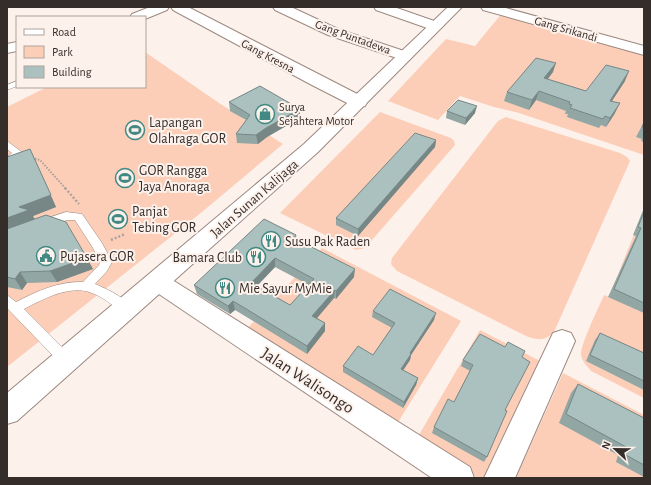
<svg xmlns="http://www.w3.org/2000/svg" width="651" height="485" font-family="'Alegreya Sans',sans-serif">
	<style>
		.green { fill: #fcceb8 }
		.lines { fill: none; stroke-linecap: round; stroke-linejoin: round }
		.lane-casing { stroke: #9c8980; stroke-width: 1 }
		.street-casing { stroke: #9c8980; stroke-width: 2 }
		.secondary-casing { stroke: #9c8980; stroke-width: 2 }
		.path-far1 { stroke: #aaa09b; stroke-width: 2; stroke-dasharray: 1.5 1.5; stroke-linecap: butt }
		.path { stroke: #aaa09b; stroke-width: 2.5; stroke-dasharray: 2 2; stroke-linecap: butt }
		.lane { fill: #fff; fill-rule: evenodd }
		.street { fill: #fff; fill-rule: evenodd }
		.secondary { fill: #fff; fill-rule: evenodd }
		.wall { fill: #92a6a4; fill-rule: evenodd }
		.shaded-wall { fill: #778786 }
		.building { fill: #aac1bf; stroke: #778786; fill-rule: evenodd }
		.labels { text-anchor: middle; stroke-width: 4; stroke-linejoin: round; paint-order: stroke }
		.far-street-label { font-size: 12px; fill: #352d2a; stroke: #fdf1eb }
		.far-poi-label { font-size: 12px; fill: #352d2a; stroke: #fdf1eb; text-anchor: start }
		.poi-label { font-size: 14px; fill: #352d2a; stroke: #fdf1eb; text-anchor: start }
		.street-label { font-size: 14px; fill: #352d2a; stroke: #fdf1eb }
		.near-street-label { font-size: 17px; fill: #352d2a; stroke: #fdf1eb }
	</style>
	<rect width="100%" height="100%" fill="#fdf1eb"/>
	<g class="green">
		<polygon points="503,12 553,30 644,55 644,155 519,113 494,107 460,96 438,120 388,101 446,39 475,46"/>
		<polygon points="145,52 219,103 283,144 202,212 7,367 7,107 47,87 145,87"/>
		<polygon points="380,112 451,138 454,141 455,145 365,248 356,250 280,213"/>
		<path d="M506,117L620,153L627,157L630,161L554,332C545,342 535,340 524,335L397,271L391,264L392,258L498,121Z"/>
		<path d="M644,209V398L591,371C587,366 582,361 581,355C580,345 599,307 604,295L609,297Z"/>
		<polygon points="322,248 461,321 395,427 244,332"/>
		<polygon points="480,330 544,363 491,478 477,478 416,440"/>
		<polygon points="563,373 644,415 644,478 516,478"/>
	</g>
	<g class="lines">
		<defs>
			<g id="lane">
				<polygon points="17,81 17,86 7,90 7,85"/>
				<polygon points="7,141 23,153 7,165 7,157 12,153 7,149"/>
				<path d="M66,212L82,214L102,243L112,262L107,271L95,284C105,288 128,299 132,308L130,312L126,313L122,312C112,305 103,297 92,293C71,284 43,299 24,309L71,356L73,360L71,364L66,366L61,364L7,308V295L16,302C37,291 60,281 83,282L99,265L100,262L93,248L75,220H67L43,228L38,224L39,221Z"/>
			</g>
			<g id="street">
				<polygon points="150,7 169,7 167,10 145,19 145,17 130,17 132,14"/>
				<polygon points="171,7 188,7 365,98 367,102 365,106 359,107 353,106 310,84 173,10"/>
				<polygon points="273,7 291,7 338,29 410,53 412,56 410,59 400,59 328,35 275,10"/>
				<polygon points="374,7 394,7 440,23 442,26 440,29 430,29 376,10"/>
				<polygon points="481,7 502,7 644,46 644,55 483,10"/>
				<polygon points="17,42 17,51 7,53 7,44"/>
				<polygon points="158,273 166,276 470,467 474,478 432,478 150,288 146,282 150,276"/>
				<polygon points="562,330 571,333 575,341 515,478 484,478 553,333"/>
			</g>
			<polygon id="secondary" points="448,7 462,7 318,152 17,421 7,424 7,393 304,144"/>
		</defs>
		<use href="#lane" class="lane-casing"/>
		<use href="#street" class="street-casing"/>
		<use href="#secondary" class="secondary-casing"/>
		<polyline class="path-far1" points="32,158 40,160 66,189"/>
		<g class="path">
			<polyline points="65,188 79,204"/>
			<polyline points="111,240 125,234"/>
		</g>
		<use href="#lane" class="lane"/>
		<use href="#street" class="street"/>
		<use href="#secondary" class="secondary"/>
	</g>
	<g class="wall">
		<polygon points="553,72 548,79 586,91 625,81 612,101 615,113 606,127 601,125 599,128 567,117 568,114 565,114 566,111 536,100 529,110 504,101 507,92"/>
		<polygon points="229,102 300,109 300,118 267,137 258,144 237,143 236,134 246,120 230,111"/>
		<polygon points="447,111 475,113 465,125 446,118"/>
		<polygon points="644,122 644,142 641,141 642,139 636,137"/>
		<polygon points="436,140 435,147 358,236 336,225 336,218"/>
		<polygon points="30,149 56,207 33,216 34,219 93,269 57,282 27,283 22,290 7,287 7,157"/>
		<polygon points="644,208 644,313 608,297 636,236 633,235"/>
		<path d="M296,235L297,240L354,277L336,299L334,298L317,318L325,323V331L307,354L235,310L230,314L197,294L194,285ZM275,267L309,285L290,305L257,286Z"/>
		<polygon points="373,311 434,320 411,355 410,360 403,370 418,378 416,385 403,408 343,372 343,366 373,355 392,328 372,317"/>
		<polygon points="600,333 644,353 644,390 586,361 595,340"/>
		<polygon points="522,357 505,410 487,457 484,462 432,433 434,427 454,402 470,371 461,366 463,360"/>
		<polygon points="578,384 644,418 644,477 616,462 618,455 559,423 571,393"/>
	</g>
	<g class="shaded-wall">
		<polygon points="556,63 553,72 541,87 544,78"/>
		<polygon points="629,71 625,81 606,110 610,101"/>
		<polygon points="539,91 536,100 529,110 532,100"/>
		<polygon points="620,103 615,113 606,127 610,118"/>
		<polygon points="477,106 475,113 465,125 466,118"/>
		<polygon points="300,109 300,118 267,137 258,144 256,135 266,128"/>
		<polygon points="436,140 435,147 358,236 358,229"/>
		<polygon points="30,149 56,207 33,216 36,221 7,232 7,218 19,207"/>
		<polygon points="87,258 93,269 57,282 50,271"/>
		<polygon points="275,258 275,267 252,291 251,283"/>
		<polygon points="355,269 354,277 336,299 336,291"/>
		<polygon points="20,272 27,283 22,290 15,279"/>
		<polygon points="335,290 334,298 312,324 312,316"/>
		<polygon points="233,301 235,310 230,314 228,306"/>
		<polygon points="436,313 434,320 411,355 410,360 400,375 401,369 410,353"/>
		<polygon points="325,323 325,331 307,354 307,346"/>
		<polygon points="418,378 416,385 403,408 404,402"/>
	</g>
	<g class="building">
		<polygon points="536,58 556,63 544,78 586,91 606,65 629,71 610,101 620,103 610,118 605,116 603,119 570,108 572,105 569,104 570,102 539,91 532,100 507,92"/>
		<polygon points="260,86 300,109 266,128 256,135 236,134 250,115 229,102"/>
		<polygon points="458,100 477,106 466,118 447,111"/>
		<polygon points="644,122 644,128 642,127"/>
		<polygon points="415,133 436,140 358,229 336,218"/>
		<polygon points="30,149 51,195 19,207 29,210 7,218 7,157"/>
		<polygon points="644,212 644,303 614,289 641,228 638,227"/>
		<polygon points="46,215 66,222 87,258 50,271 20,272 15,279 7,277 7,229"/>
		<path d="M264,219L296,235L294,238L355,269L336,291L335,290L312,316L325,323L307,346L233,301L228,306L194,285ZM275,258L314,279L290,305L251,283Z"/>
		<polygon points="390,289 436,313 410,353 411,354 401,369 418,378 404,402 343,366 358,346 373,355 395,323 373,311"/>
		<polygon points="600,333 644,353 644,381 590,355"/>
		<polygon points="480,334 505,347 508,342 525,351 522,357 530,362 505,410 507,411 487,457 434,427 448,399 454,402 473,365 463,360"/>
		<polygon points="578,384 644,418 644,465 624,454 626,447 566,414"/>
	</g>
	<defs>
		<symbol id="shop-ring" viewBox="-11 -11 22 22"><circle r="9.5" fill="#fdf1eb" stroke="#428984" stroke-width="1.5"/><path d="M-5-2.5h2.3a2.7 3.5 0 0 1 5.4 0H5L5.5 6h-11ZM-1.5-2.5h3a1.5 2.3 0 0 0-3 0Z" fill="#428984"/></symbol>
		<symbol id="stadium-ring" viewBox="-11 -11 22 22"><circle r="9.5" fill="#fdf1eb" stroke="#428984" stroke-width="1.5"/><path d="M0-5a6.5 5 0 1 0 0 10a6.5 5 0 1 0 0-10ZM-3.5-1.8h7v3.6h-7Z" fill="#428984"/></symbol>
		<symbol id="restaurant-ring" viewBox="-11 -11 22 22"><circle r="9.5" fill="#fdf1eb" stroke="#428984" stroke-width="1.5"/><path d="M-5-6h1v4h1v-4h1v4h1v-4h1v5L-1.5 .5V6h-2V.5L-5-1ZM5-6V6H3V1.5H1.5Q1.5-4 5-6Z" fill="#428984"/></symbol>
		<symbol id="civic-ring" viewBox="-11 -11 22 22"><circle r="9.5" fill="#fdf1eb" stroke="#428984" stroke-width="1.5"/><path d="M-.6-6.5H3V-4.5H.6V-3L4-1V1h2V6H-6V1h2V-1L-.6-3ZM-1.2 2.5V6h2.4V2.5Z" fill="#428984"/></symbol>
	</defs>
	<g fill-rule="evenodd">
		<use href="#shop-ring" x="254" y="103" width="22" height="22"/>
		<use href="#stadium-ring" x="124" y="119" width="22" height="22"/>
		<use href="#stadium-ring" x="114" y="167" width="22" height="22"/>
		<use href="#stadium-ring" x="107" y="208" width="22" height="22"/>
		<use href="#restaurant-ring" x="260" y="230" width="22" height="22"/>
		<use href="#civic-ring" x="35" y="245" width="22" height="22"/>
		<use href="#restaurant-ring" x="245" y="246" width="22" height="22"/>
		<use href="#restaurant-ring" x="214" y="277" width="22" height="22"/>
	</g>
	<g class="labels">
		<g class="far-street-label">
			<text transform="translate(566 29) rotate(16)" y="4">Gang Srikandi</text>
			<text transform="translate(353 37) rotate(20)" y="4">Gang Puntadewa</text>
			<text transform="translate(268 56) rotate(28)" y="4">Gang Kresna</text>
		</g>
		<g class="far-poi-label">
			<text x="279" y="111">Surya<tspan x="279" dy="14">Sejahtera Motor</tspan></text>
		</g>
		<g class="poi-label">
			<text x="149" y="127">Lapangan<tspan x="149" dy="16">Olahraga GOR</tspan></text>
			<text x="139" y="175">GOR Rangga<tspan x="139" dy="16">Jaya Anoraga</tspan></text>
			<text x="132" y="216">Panjat<tspan x="132" dy="16">Tebing GOR</tspan></text>
			<text x="285" y="246">Susu Pak Raden</text>
			<text x="60" y="261">Pujasera GOR</text>
			<text x="242" y="262" text-anchor="end">Bamara Club</text>
			<text x="239" y="293">Mie Sayur MyMie</text>
		</g>
		<g class="street-label">
			<text transform="translate(254 198) rotate(-41)" y="5">Jalan Sunan Kalijaga</text>
		</g>
		<g class="near-street-label">
			<text transform="translate(308 380) rotate(33)" y="6">Jalan Walisongo</text>
		</g>
	</g>
	<rect width="651" height="485" fill="none" stroke="#352d2a" stroke-width="16"/>
	<rect x="16" y="16" width="130" height="72" fill="#fdf1eb" stroke="#ada39e"/>
	<rect x="24" y="29" width="20" height="6" fill="#ffffff" stroke="#ada39e"/>
	<text x="52" y="36" font-size="12" fill="#352d2a">Road</text>
	<rect x="24" y="46" width="20" height="12" fill="#fcceb8" stroke="#ada39e"/>
	<text x="52" y="56" font-size="12" fill="#352d2a">Park</text>
	<rect x="24" y="66" width="20" height="12" fill="#aac1bf" stroke="#ada39e"/>
	<text x="52" y="76" font-size="12" fill="#352d2a">Building</text>
	<g transform="translate(615 449) rotate(292)" stroke="#fdf1eb" stroke-width="3" paint-order="stroke">
	<path d="M0-3L7 15L0 10L-7 15Z" fill="#352d2a"/>
	<text y="-6" font-size="11" font-weight="bold" text-anchor="middle" fill="#352d2a">N</text>
	</g>
</svg>
